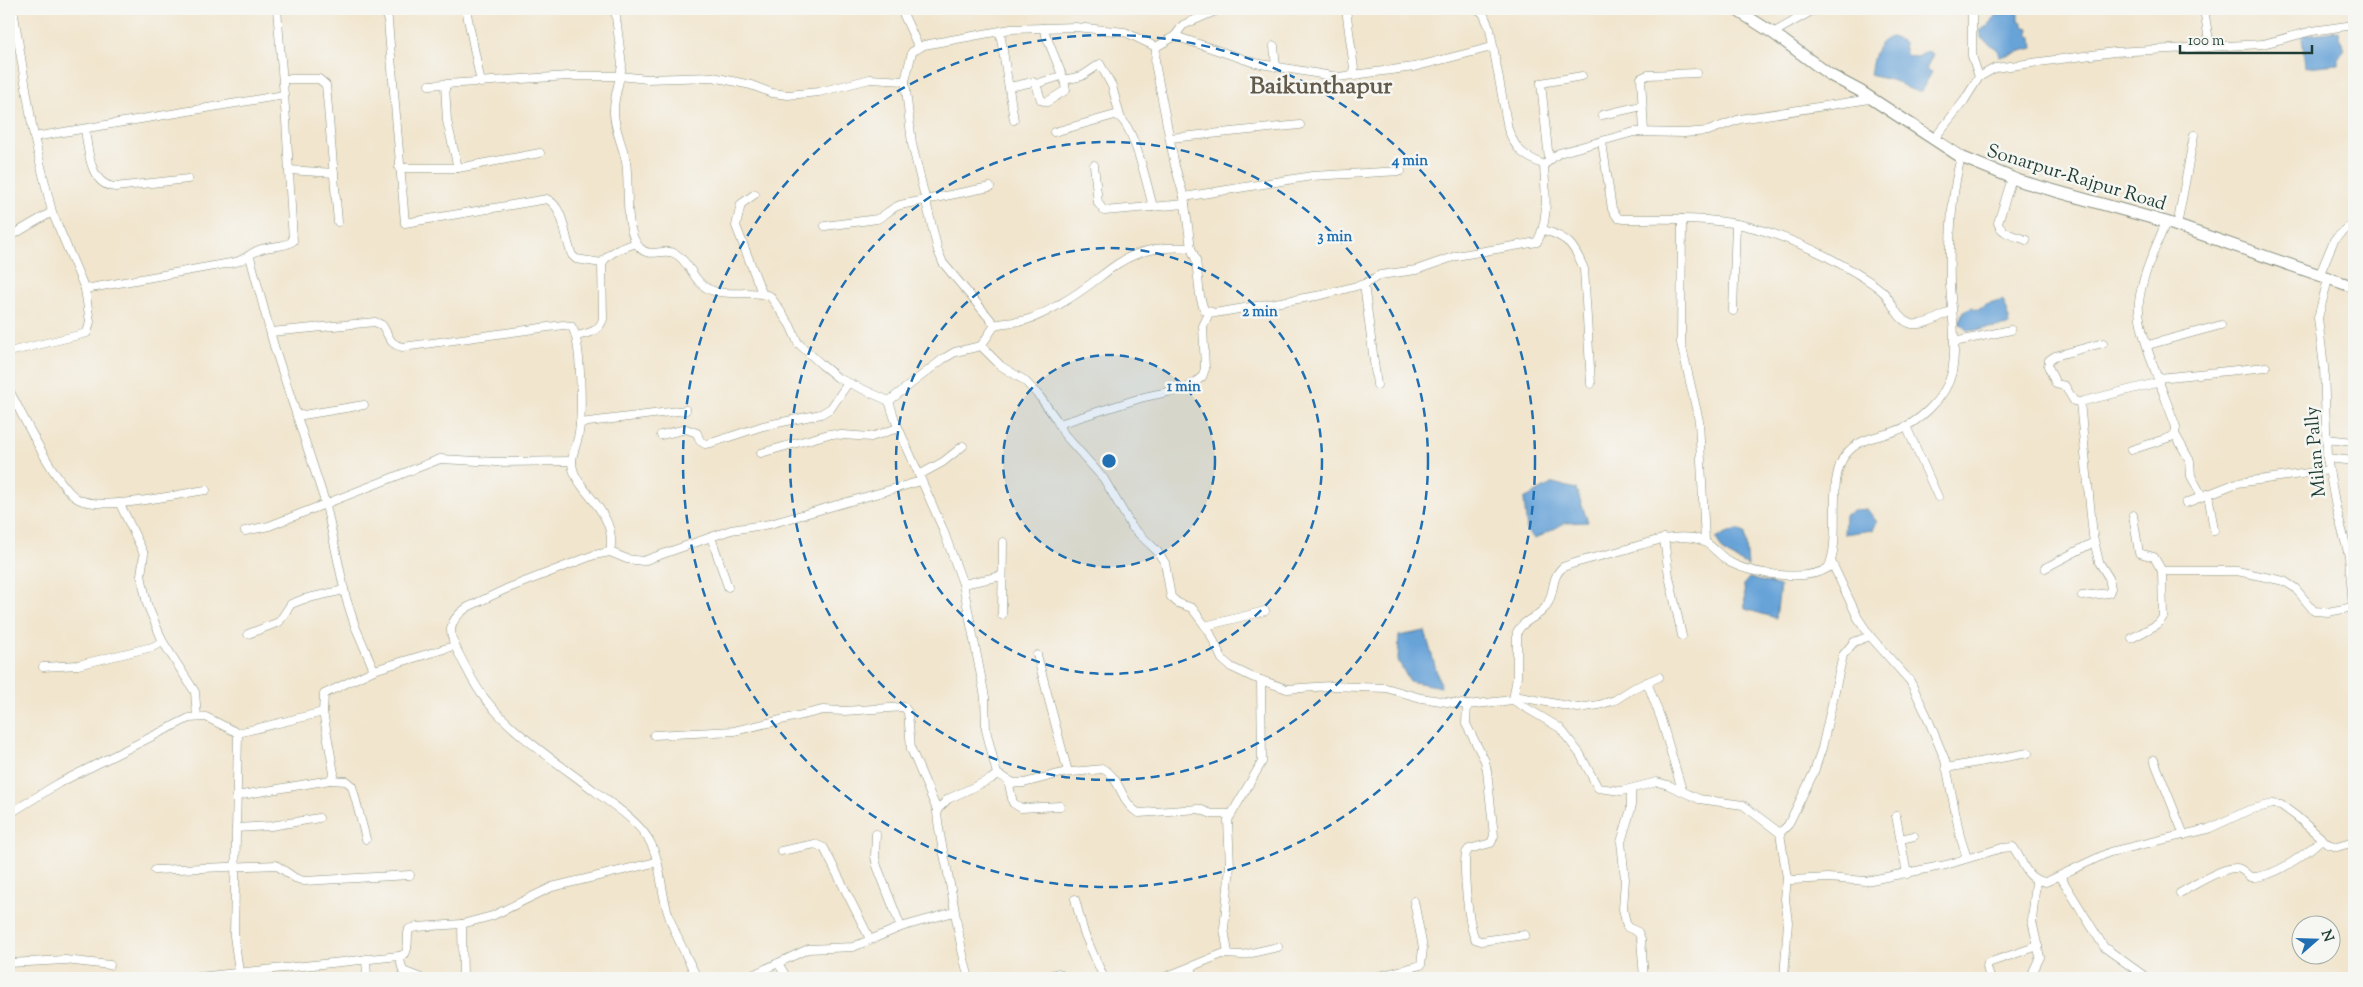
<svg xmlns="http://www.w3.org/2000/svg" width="2363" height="987" font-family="'Sorts Mill Goudy',serif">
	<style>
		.water { fill: #67a3d8; stroke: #437086 }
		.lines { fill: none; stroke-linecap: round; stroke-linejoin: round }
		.minor-casing { stroke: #889180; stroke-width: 9 }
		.secondary-casing { stroke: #889180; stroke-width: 13 }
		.minor { stroke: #fff; stroke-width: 8 }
		.secondary { stroke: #fff; stroke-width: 11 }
		.ring { fill: none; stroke: #1f6fb2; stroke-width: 2.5; stroke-dasharray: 9 6 }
		.labels { text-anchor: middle; stroke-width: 5; stroke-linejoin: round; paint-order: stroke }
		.street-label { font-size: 19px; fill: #1f3d34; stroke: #f6f6f2 }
		.district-label { font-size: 24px; font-weight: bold; fill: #625a4b; stroke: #f6f6f2 }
		.centre { fill: #1f6fb2; stroke: #f6f6f2; stroke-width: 2.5 }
		.ring-label { font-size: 15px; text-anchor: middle; font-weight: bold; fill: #1f6fb2; stroke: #f6f6f2; stroke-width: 5; stroke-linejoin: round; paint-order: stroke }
	</style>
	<rect width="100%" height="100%" fill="#f6f6f2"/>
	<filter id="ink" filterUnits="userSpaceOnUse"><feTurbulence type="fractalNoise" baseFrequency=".02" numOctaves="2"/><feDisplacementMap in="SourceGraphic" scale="10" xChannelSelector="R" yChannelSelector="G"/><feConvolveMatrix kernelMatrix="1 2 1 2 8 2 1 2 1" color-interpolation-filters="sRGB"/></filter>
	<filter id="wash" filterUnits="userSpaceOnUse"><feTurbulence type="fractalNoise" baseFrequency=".0096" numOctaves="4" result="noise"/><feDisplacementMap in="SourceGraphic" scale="20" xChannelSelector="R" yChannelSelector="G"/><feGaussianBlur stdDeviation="1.12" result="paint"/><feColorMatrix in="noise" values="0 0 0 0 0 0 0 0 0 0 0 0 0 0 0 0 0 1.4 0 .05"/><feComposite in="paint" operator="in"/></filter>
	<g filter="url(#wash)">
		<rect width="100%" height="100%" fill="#f1e5cd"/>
		<g class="water">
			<polygon points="2014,11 2018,12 2018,20 2022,22 2024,27 2029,28 2028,35 2032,37 2033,48 1999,57 1997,49 1982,39 1979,31 1989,25 1995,16"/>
			<polygon points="2338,31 2339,37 2345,50 2338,58 2338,64 2305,67 2302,35"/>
			<path d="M1891,37C1908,42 1902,42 1907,56L1918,57L1927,51L1933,54L1926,69L1932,72L1921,91C1911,92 1903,85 1894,81C1886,78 1878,78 1870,75C1873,59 1874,43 1891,37Z"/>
			<path d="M2003,300L2007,310L2009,325L1968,331L1959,323C1961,315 1963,310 1972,307L1978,310L1986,305Z"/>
			<polygon points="1553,483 1576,489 1588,522 1565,523 1535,539 1527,532 1524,499"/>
			<polygon points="1867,509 1877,522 1873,530 1844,534 1845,515 1856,510"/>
			<polygon points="1737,530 1745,533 1748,566 1724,553 1716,538"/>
			<polygon points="1749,578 1780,586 1776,618 1745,609 1744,584"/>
			<polygon points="1425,631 1441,687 1409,681 1398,660 1399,636"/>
		</g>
	</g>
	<g filter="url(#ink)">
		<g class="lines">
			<defs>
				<g id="minor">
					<path d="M387,9L405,223L547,199C565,208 564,237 572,255L576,259L602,263"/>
					<polyline points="466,9 481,83"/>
					<polyline points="901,9 919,48"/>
					<path d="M1220,9L1183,25L1175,36L1156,47L1155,63L1175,166L1184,197L1191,248L1196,260L1200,296L1204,310L1215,313L1322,295L1364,284L1380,275L1416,270L1456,256L1537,242C1550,219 1545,191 1544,165L1559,153L1634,132L1684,133L1708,131L1740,119L1870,99"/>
					<polyline points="1346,9 1355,76"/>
					<path d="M1477,9L1483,13L1490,29L1508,129C1516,151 1523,155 1544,165"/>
					<polyline points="1972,9 1972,56 1979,77"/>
					<polyline points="2204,9 2210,47"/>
					<polyline points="1043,28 1064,80 1082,76 1100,64 1112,86 1120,116"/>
					<polyline points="1000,32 1014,120"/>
					<polyline points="1773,33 1815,9"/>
					<polyline points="1175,36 1255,63 1338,77 1414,67 1492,47"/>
					<polyline points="1274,46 1276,67"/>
					<polyline points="1061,76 1036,84 1041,100 1047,102 1066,90 1064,80"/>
					<polyline points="283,79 319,79 326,85 338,222"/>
					<polyline points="429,85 569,76 620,76 622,65 615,9"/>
					<polyline points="445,85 447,121 458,168"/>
					<polyline points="1009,87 1033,82 1036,84"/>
					<polyline points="1602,115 1642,106"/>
					<path d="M85,129C88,148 89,185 115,187L188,179"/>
					<polyline points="1644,131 1641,78 1648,75 1697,73"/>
					<path d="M1054,132L1115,115C1133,118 1148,189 1153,207"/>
					<polyline points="34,137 284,95"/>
					<polyline points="1170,138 1300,125"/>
					<polyline points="1933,140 1964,101 1979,77 1995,68 2114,52 2263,44 2312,31 2354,25"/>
					<path d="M1602,142L1612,209L1618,218L1624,219C1663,219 1704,217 1742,225C1770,231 1799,243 1824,255C1839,263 1875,282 1885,294C1893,304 1898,321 1912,324C1926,326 1940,316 1951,311"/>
					<polyline points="1549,160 1541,83 1582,76"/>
					<polyline points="1094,165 1098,203 1104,211 1185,204"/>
					<polyline points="399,168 458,168 540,153"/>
					<polyline points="289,170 334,173"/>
					<path d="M2012,178L1998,223C2001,234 2016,236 2026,240"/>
					<polyline points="755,194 741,204 736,226 762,293"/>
					<polyline points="1184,197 1312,176 1401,171"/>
					<polyline points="1682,219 1681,343 1699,421 1705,541"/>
					<path d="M825,226L877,219C886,215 891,208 900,205L990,187"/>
					<polyline points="2177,226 2194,135"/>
					<path d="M1544,230C1569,238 1574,245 1584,269L1591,384"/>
					<polyline points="9,237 52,212"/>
					<polyline points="250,257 274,346 326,505 346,598 355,626 374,670"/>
					<polyline points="2319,276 2334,240 2354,222"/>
					<polyline points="2328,279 2318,318 2324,367 2327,458 2336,508 2349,556 2354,622"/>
					<polyline points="1364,284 1377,385"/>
					<path d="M85,289L236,262C246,259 253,251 262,249C272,245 284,248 293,241L286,120L277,9"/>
					<polyline points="1733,311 1736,224"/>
					<polyline points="995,325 943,263 938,251 912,144 905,81 912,52 924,45 1011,29 1075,27 1125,32 1156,47"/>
					<path d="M271,332L375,322L382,325C389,335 389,345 403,347L563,325L571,326C582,338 582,415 579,432C578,442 572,453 572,462C572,490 619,510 610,552"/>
					<path d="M577,336C588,333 599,332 603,319L602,263C610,251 623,248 636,243"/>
					<polyline points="1954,342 2011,330"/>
					<polyline points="2103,343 2055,356 2049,360 2048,366 2056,384 2065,386 2074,401 2080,402 2160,382"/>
					<polyline points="2148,345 2221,325"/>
					<path d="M981,346L995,325C1006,322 1018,323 1029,319C1040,316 1051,309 1060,304C1114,274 1120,243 1191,248"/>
					<polyline points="9,352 87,333 90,322 85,289 52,212 34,137 13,9"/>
					<polyline points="2159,378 2266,367"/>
					<path d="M9,390C22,414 57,488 78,499C102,512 178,494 206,490"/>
					<path d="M889,401L838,378L822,365L798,343L790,325L770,296C752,290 733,296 714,291C695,287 691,263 676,254C664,247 651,259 640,248C623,230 630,185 626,162C623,145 613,127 614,110C614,98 618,87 620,76L647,79L713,77L751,85L772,93L788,95L819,92L870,79L905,81"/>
					<polyline points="2080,402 2093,536 2099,562 2109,578 2111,588 2109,593 2082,596"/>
					<polyline points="297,416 364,405"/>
					<polyline points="580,423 686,410"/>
					<polyline points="1059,424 1144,397 1187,388 1202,377 1205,369 1203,326 1210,311"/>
					<polyline points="1906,426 1938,497"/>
					<polyline points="2175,434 2190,461 2191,476 2202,496"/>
					<polyline points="661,435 686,429 697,433 700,441 705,444 711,443 763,426 821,414 831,408 848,383"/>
					<polyline points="2326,439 2354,442"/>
					<path d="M2131,450L2171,437L2175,434L2176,427C2166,398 2136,330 2139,302C2142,275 2156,247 2166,222"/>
					<polyline points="761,453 829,434 871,437 898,428"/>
					<polyline points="2327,458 2354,461"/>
					<polyline points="919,475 943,462 963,446"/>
					<polyline points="2208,494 2214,530"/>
					<polyline points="2186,503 2237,483 2329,470"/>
					<polyline points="120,504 144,554 141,575 147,604 163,642 195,692 197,717"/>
					<polyline points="2133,515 2139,553 2154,557 2162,571"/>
					<polyline points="245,531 269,526 440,459 497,462 572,461"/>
					<polyline points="711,537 728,587"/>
					<polyline points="1664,538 1669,576 1682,636"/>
					<polyline points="1831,561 1858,618 1870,636 1910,681 1926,714 1945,760 1960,836 1967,858"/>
					<polyline points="2045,568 2094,542"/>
					<polyline points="963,584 1002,576"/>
					<polyline points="1002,615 1003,542"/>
					<polyline points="1205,626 1265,611"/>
					<polyline points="248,634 279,622 291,604 304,599 344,590"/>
					<polyline points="2132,638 2158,624 2163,617 2162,571 2237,571 2284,581 2295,588 2314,611 2328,612 2353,607"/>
					<polyline points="1037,655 1068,772"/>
					<polyline points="43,667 78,665 152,647 163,642"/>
					<polyline points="1647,682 1661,719 1682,790"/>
					<polyline points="1515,696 1578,708 1599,705 1615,700 1634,688 1659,677"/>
					<path d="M1513,700L1560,728L1580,754L1598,788L1621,791L1657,782L1668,785L1699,799L1743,805L1780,833L1787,878L1792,880L1828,878L1866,881L1946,865L2002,848L2013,847C2025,863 2024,879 2046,882L2110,852L2208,829L2249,810L2273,804L2281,805L2296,816L2328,844L2337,847L2354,842"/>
					<path d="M1467,705L1466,724L1485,761L1487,771L1494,836L1491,843L1469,849L1466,853C1463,870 1468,923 1475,939L1481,941L1525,935"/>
					<polyline points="238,733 234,936 240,978"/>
					<polyline points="654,735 734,731 823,710 844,711 904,707 908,712 911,749 937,810"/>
					<polyline points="2154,760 2184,835"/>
					<polyline points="1946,768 2028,753"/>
					<path d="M997,774L1014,783H1024L1062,773L1103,769C1121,777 1121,805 1139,813L1199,809L1212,814H1230"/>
					<polyline points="330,780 346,781 352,786 366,839"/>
					<polyline points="1008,780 1013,803 1021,808 1060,806"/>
					<polyline points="1631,790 1631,809 1621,842 1625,879 1623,909 1627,927 1638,932 1641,939 1644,978"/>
					<polyline points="236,796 330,780 334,773 323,712 324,694 374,670 454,646"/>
					<polyline points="9,814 59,783 189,718 206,717 238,733 323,712"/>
					<polyline points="1896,816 1907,874"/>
					<polyline points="236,828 271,826 319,818"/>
					<polyline points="1780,833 1788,825 1814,772 1822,748 1843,655 1854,642 1870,636"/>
					<polyline points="876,834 875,857 877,866 901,927"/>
					<polyline points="1901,839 1914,836"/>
					<polyline points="781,851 815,844 824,848 870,939"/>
					<polyline points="155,870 276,865 295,878 304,881 410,875"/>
					<polyline points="2060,876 2104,947 2147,978"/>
					<path d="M2180,893C2191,887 2228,863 2240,869C2243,870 2247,874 2250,877C2275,878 2304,855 2322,839"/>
					<polyline points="1075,899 1084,933 1104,978"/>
					<polyline points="462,924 463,978"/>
					<polyline points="1228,953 1224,929 1230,866 1228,820 1262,762 1261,680"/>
					<polyline points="399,956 403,971 421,978"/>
					<polyline points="366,959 367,978"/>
					<polyline points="9,963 65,960 110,965"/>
					<polyline points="778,963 787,978"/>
					<polyline points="1191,968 1195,978"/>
					<path d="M189,978L399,956L405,954C410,946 406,938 409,929L417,927L462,924L492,916L552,887L657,862"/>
					<path d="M697,978C688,958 676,938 669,916C660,892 662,862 649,840C637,820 614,806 596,792C561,765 513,734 486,700C475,687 469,673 461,658C449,636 444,623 468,607L506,589L594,555L610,552L627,559L643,561L731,530L770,524L921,481"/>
					<polyline points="746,978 808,949 853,947 901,927 954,912"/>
					<path d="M969,978C959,945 956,913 949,879C945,856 938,834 937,810L948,799L991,779L997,774L986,730L985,697L963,584L942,527L895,420L889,401L943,359L955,352L981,346L1001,366L1024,380L1040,397L1056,419L1064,434L1104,479L1132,527L1157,551L1165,563L1171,597L1178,603L1192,608L1209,631L1222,659L1231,667L1252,677L1287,689L1330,686L1386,688L1421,698L1467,705L1513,700L1517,677V632C1523,619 1542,617 1548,603C1555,590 1551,577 1563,567C1585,559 1608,555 1630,548C1651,542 1670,535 1693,538C1710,540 1717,555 1731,563C1753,574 1806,582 1828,568C1843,540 1825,479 1846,454C1858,439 1876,437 1893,432C1918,424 1946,398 1952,372C1957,346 1952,312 1950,285C1949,245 1951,195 1961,157"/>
					<polyline points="1040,978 1058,973 1065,978"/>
					<polyline points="1163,978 1222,954 1243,955 1278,947"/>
					<polyline points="1372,978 1421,965 1423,948 1414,901"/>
					<polyline points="1784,978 1788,922 1785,899 1787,878"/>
					<polyline points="1990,978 1987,967 1988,963 2038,946"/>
					<polyline points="2030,978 2040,957 2032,921 2036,881"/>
				</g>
				<polyline id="secondary" points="1735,9 1773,33 1830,75 1860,91 1961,157 2020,181 2166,222 2354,287"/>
			</defs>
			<use href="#minor" class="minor-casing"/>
			<use href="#secondary" class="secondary-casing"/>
			<use href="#minor" class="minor"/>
			<use href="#secondary" class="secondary"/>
		</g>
	</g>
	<circle cx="1109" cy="461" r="106" fill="#1f6fb2" fill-opacity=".12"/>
	<g class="ring">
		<circle cx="1109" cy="461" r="106"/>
		<circle cx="1109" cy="461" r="213"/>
		<circle cx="1109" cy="461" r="319"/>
		<circle cx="1109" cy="461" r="426"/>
	</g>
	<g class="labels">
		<g class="street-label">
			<text transform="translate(2077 176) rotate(17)" y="7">Sonarpur-Rajpur Road</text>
			<text transform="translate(2314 452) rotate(-95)" y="7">Milan Pally</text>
		</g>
		<g class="district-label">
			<text x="1321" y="93">Baikunthapur</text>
		</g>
	</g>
	<circle cx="1109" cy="461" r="8" class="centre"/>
	<g class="ring-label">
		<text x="1410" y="165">4 min</text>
		<text x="1335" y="241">3 min</text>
		<text x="1260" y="316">2 min</text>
		<text x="1184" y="391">1 min</text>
	</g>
	<rect width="2363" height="987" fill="none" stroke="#f6f6f2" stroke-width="30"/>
	<g transform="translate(2316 940) rotate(70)"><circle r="24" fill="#f6f6f2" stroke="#a0aca6"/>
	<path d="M0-4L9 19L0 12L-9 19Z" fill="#1f6fb2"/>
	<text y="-8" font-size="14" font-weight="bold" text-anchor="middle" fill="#1f3d34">N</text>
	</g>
	<path d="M2180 45v8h132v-8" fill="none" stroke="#1f3d34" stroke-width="2.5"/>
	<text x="2188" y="45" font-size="15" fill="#1f3d34" stroke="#f6f6f2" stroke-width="4" paint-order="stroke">100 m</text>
</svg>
